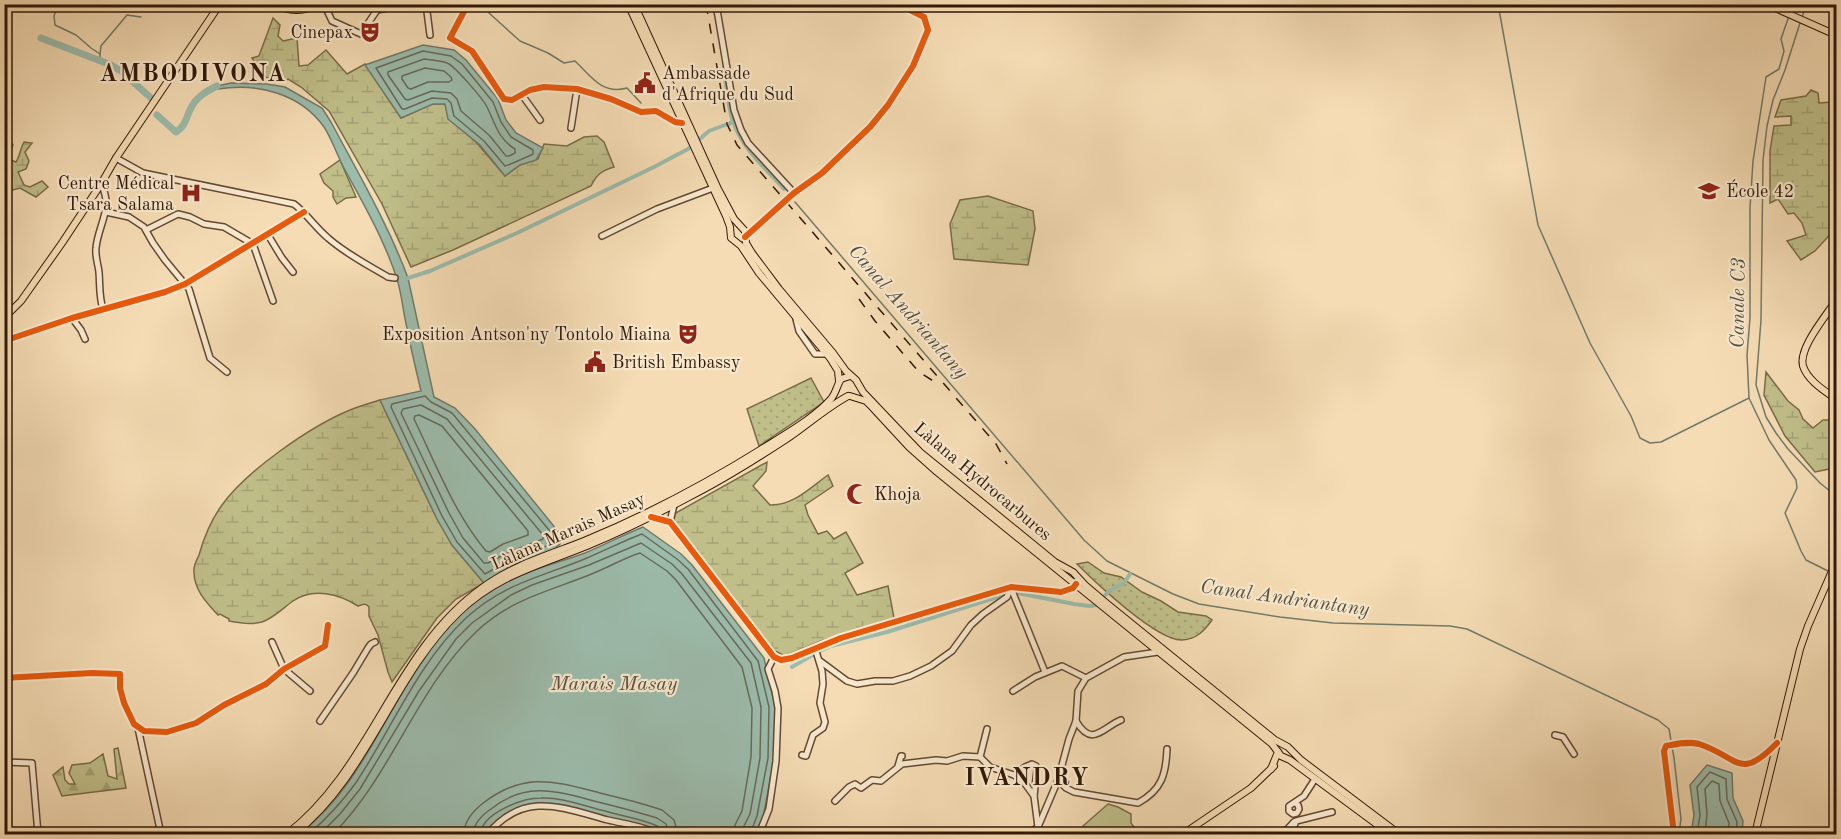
<svg xmlns="http://www.w3.org/2000/svg" width="1841" height="839" font-family="'Old Standard TT',serif">
	<style>
		.green { fill: #c0bf8a; stroke: #796c48; stroke-width: 1.5 }
		.forest { fill: url(#forest-firs); stroke: #796c48; stroke-width: 1.5 }
		.wetland { fill: url(#wetland-marsh); stroke: #796c48; stroke-width: 1.5 }
		.park { fill: url(#park-dots); stroke: #796c48; stroke-width: 1.5 }
		.water { fill: #9cbcac; stroke: #727a6a; stroke-width: 1.5 }
		.lines { fill: none; stroke-linecap: round; stroke-linejoin: round }
		.shore { stroke: #676a5a; stroke-width: 1.5 }
		.stream { stroke: #727a6a; stroke-width: 1.5 }
		.canal { stroke: #9cbcac; stroke-width: 4 }
		.river { stroke: #9cbcac; stroke-width: 7 }
		.minor-casing { stroke: #634932; stroke-width: 8 }
		.major-casing { stroke: #321807; stroke-width: 8 }
		.minor { stroke: #f8e8ce; stroke-width: 5 }
		.major { stroke: #f5dcb4; stroke-width: 6 }
		.rail { stroke: #321807; stroke-width: 1.5; stroke-dasharray: 10 10; stroke-linecap: butt }
		.cycleway-casing { stroke: #f8e8ce; stroke-width: 10 }
		.cycleway { stroke: #e8590c; stroke-width: 6 }
		.labels { text-anchor: middle; stroke-width: 4.5; stroke-linejoin: round; paint-order: stroke }
		.poi-label { font-size: 18px; fill: #321807; stroke: #f8e8ce; text-anchor: start }
		.street-label { font-size: 18px; fill: #321807; stroke: #f8e8ce }
		.water-label { font-size: 20px; font-style: italic; fill: #575141; stroke: #f8e8ce }
		.district-label { font-size: 24px; font-weight: bold; letter-spacing: 1.5px; fill: #321807; stroke: #f8e8ce }
	</style>
	<defs>
		<pattern id="forest-firs" width="22" height="20" patternUnits="userSpaceOnUse" patternTransform="scale(1.5)"><rect width="22" height="20" fill="#c0bf8a"/><path d="M5 1l3.5 6h-7zM16 11l3.5 6h-7z" fill="#a5a376"/></pattern>
		<pattern id="wetland-marsh" width="20" height="14" patternUnits="userSpaceOnUse" patternTransform="scale(1.5)"><rect width="20" height="14" fill="#c0bf8a"/><path d="M1 5h8M5 5V1M11 12h8M15 12V8" fill="none" stroke="#a5a376"/></pattern>
		<pattern id="park-dots" width="8" height="8" patternUnits="userSpaceOnUse" patternTransform="scale(1.5)"><rect width="8" height="8" fill="#c0bf8a"/><path d="M2 2h.1M6 6h.1" fill="none" stroke="#a5a376" stroke-width="1.8" stroke-linecap="round"/></pattern>
	</defs>
	<rect width="100%" height="100%" fill="#f5dcb4"/>
	<filter id="stains"><feTurbulence type="fractalNoise" baseFrequency=".00333" numOctaves="4"/><feColorMatrix values="0 0 0 0 .2 0 0 0 0 .09 0 0 0 0 .02 0 0 0 .5 -.17"/></filter>
	<radialGradient id="worn" r=".72"><stop offset=".6" stop-color="#630" stop-opacity="0"/><stop offset="1" stop-color="#630" stop-opacity=".3"/></radialGradient>
	<polygon class="green" points="1108,804 1118,807 1131,814 1131,823 1139,834 1090,834 1083,826"/>
	<polygon class="forest" points="118,748 126,788 62,796 53,775 63,767 65,780 69,784 75,784 69,773 72,765 90,763 103,754 108,776 117,779 114,749"/>
	<g class="wetland">
		<path d="M273,18L280,25L278,36L283,41L297,38L299,66L308,65L326,50L347,74L365,64L401,118L432,104H445L449,119L476,142L505,176L520,165L538,159L544,144L567,146L584,137L597,136L604,142L614,167C601,171 597,174 591,186L453,250L411,267L382,204L329,111L301,87L288,79L282,82L258,75L256,64L252,58L259,56Z"/>
		<polygon points="1811,90 1818,93 1819,103 1832,102 1836,100 1836,197 1831,208 1836,218 1836,228 1815,251 1801,260 1787,241 1806,235 1802,223 1794,213 1788,214 1778,199 1770,203 1770,151 1774,126 1791,125 1791,116 1775,117 1781,100 1806,96"/>
		<path d="M11,142L13,145L5,158L16,162C20,156 20,149 24,142L32,143L25,152L29,161L26,169L18,172L24,185L30,187L42,181L48,187L36,197L20,188L5,192V149Z"/>
		<polygon points="340,160 356,197 346,198 337,204 333,197 333,191 324,183 320,174"/>
		<polygon points="988,196 1033,211 1035,229 1028,265 954,259 950,224 960,200"/>
		<polygon points="1766,372 1788,401 1799,410 1803,419 1813,428 1823,420 1834,420 1836,455 1829,469 1815,472 1785,436 1764,395"/>
		<path d="M380,400L437,519L452,545L484,583L456,599L437,618L392,682L388,672L378,635L369,616V607C366,603 363,604 358,606C339,594 313,587 293,601C283,608 274,618 262,622C251,625 240,623 229,621V619L220,614L218,615C207,603 194,590 194,572C193,566 197,560 199,555C204,537 211,520 222,505C246,471 311,426 350,410C359,406 370,403 380,400Z"/>
		<path d="M767,462L766,471L753,486L770,505C793,506 811,487 828,475L833,486L805,505L808,515L818,534L827,531L834,539L846,532L863,563L845,573L857,595L888,586L894,618L821,641L785,656L771,649L672,521L674,514Z"/>
	</g>
	<g class="park">
		<polygon points="811,378 824,402 759,446 747,409"/>
		<path d="M1088,562L1104,573L1121,577L1142,592L1161,601L1178,612L1206,616L1212,620C1204,631 1197,639 1182,640C1157,641 1095,582 1077,564Z"/>
	</g>
	<g class="water">
		<polygon points="423,45 454,50 466,60 498,99 506,120 516,133 543,148 536,160 520,165 505,176 480,145 448,119 445,104 433,104 401,118 365,65"/>
		<path d="M231,83L267,84L285,87L322,108L331,122C358,173 388,224 408,278L434,397L455,408L475,429L561,535L560,544L554,549L512,565L484,583L452,545L437,519L380,400L421,391C416,370 411,349 407,328C403,312 402,295 397,279C384,239 364,205 344,168C337,155 332,139 324,127C300,93 257,83 218,89L217,86Z"/>
		<path d="M643,527L681,554L692,565L764,658L775,706L774,759L763,818L755,834H660L639,826L549,804H531L514,810L492,825L485,834H300C318,819 335,801 349,781C388,727 412,657 463,612C482,596 505,581 529,572C547,565 566,560 585,553C604,545 623,535 643,527Z"/>
		<polygon points="1707,765 1732,773 1733,798 1743,821 1742,834 1691,834 1694,815 1690,785"/>
	</g>
	<g class="lines">
		<g class="shore">
			<path d="M423,51L451,56L462,64L493,102L501,122L511,137L533,150V154C527,157 509,165 505,166L484,141L454,116L451,103L447,99L432,98L405,109H402L376,68Z"/>
			<path d="M424,59C431,60 440,60 447,63C455,66 483,99 487,107C495,123 498,139 515,149V153L509,156H506L489,135L461,111L457,99L451,93L432,91L408,100L405,99L388,75V72Z"/>
			<polygon points="425,68 444,71 451,77 452,80 449,82 428,82 411,89 408,88 402,79 402,76"/>
			<polygon points="425,396 431,402 452,413 554,536 554,541 552,544 510,560 485,574 457,542 442,516 391,407 392,404"/>
			<polygon points="421,405 447,419 543,535 543,539 507,553 488,563 484,563 463,538 449,513 401,413 403,409"/>
			<path d="M419,415L442,426L528,531V535L503,544L490,552L486,551C454,513 436,464 414,419L415,416Z"/>
			<path d="M309,834C326,819 342,802 355,784C392,729 417,664 466,618C504,583 542,577 587,558C606,550 623,541 642,534L677,559L688,569L758,661L769,707L768,758L757,816L750,834"/>
			<polyline points="320,834 340,814 360,789 419,691 456,639 472,623 511,595 532,585 589,565 641,543 672,564 682,574 751,663 761,707 760,758 750,814 743,828 743,834"/>
			<path d="M333,834C392,775 416,689 477,631C512,598 551,591 594,573C609,567 624,558 640,553L667,571L676,580L742,667L752,708L751,757L742,811L735,825L734,834"/>
			<path d="M464,834C464,822 472,812 482,804C524,771 553,781 600,793C620,798 642,803 662,810L674,820L678,834"/>
			<path d="M473,834C474,823 482,815 491,809C527,780 559,792 598,802C618,807 638,812 657,818L666,824L669,834"/>
			<path d="M480,834C483,813 522,798 541,798C562,797 584,806 605,811C621,816 639,818 655,825C660,827 658,827 661,831"/>
			<polyline points="1697,834 1700,815 1697,787 1710,772 1726,779 1727,799 1737,822 1736,834"/>
			<polyline points="1705,834 1707,814 1705,789 1712,781 1719,784 1720,801 1729,823 1728,834"/>
		</g>
		<g class="stream">
			<polyline points="58,4 54,16 55,25 76,35 91,48 100,54 100,61"/>
			<path d="M487,4L489,13L520,41L548,53L564,63L575,61C592,77 602,95 627,88L641,103"/>
			<polyline points="1498,4 1538,225 1590,343 1631,416 1640,438 1650,443 1661,442 1749,398"/>
			<polyline points="1791,12 1795,4"/>
			<polyline points="1789,16 1781,39 1784,51 1779,69 1766,77 1753,161 1750,208 1750,318 1747,355 1749,398 1769,440 1796,480 1797,488 1785,513 1801,551 1806,560 1828,571"/>
			<polyline points="1802,18 1806,4"/>
			<polyline points="1800,23 1785,70 1773,100 1767,126 1763,160 1761,320 1756,385 1766,417 1776,433 1788,449 1820,483 1836,496"/>
			<polyline points="100,54 101,46 127,15 141,17"/>
			<polyline points="795,202 1084,540 1107,561 1173,594 1199,604 1280,617 1333,623 1450,626 1467,629 1658,720 1669,729 1674,758 1681,819 1679,834"/>
		</g>
		<g class="canal">
			<path d="M724,64C726,82 727,105 733,121C741,147 766,169 784,189"/>
			<polyline points="728,125 733,121"/>
			<polyline points="408,278 430,271 517,233 654,167 688,149 709,131 725,125"/>
			<polyline points="792,667 816,653 831,646 887,632 1013,592 1074,604 1090,606 1096,605 1109,591 1124,583 1130,574"/>
		</g>
		<g class="river">
			<polyline points="41,38 111,65 121,71 151,98"/>
			<path d="M157,115L176,132C186,126 186,117 191,108C196,97 207,91 217,86"/>
		</g>
		<defs>
			<g id="minor">
				<polyline points="324,4 332,21 361,34 377,10"/>
				<polyline points="371,4 377,10 407,4"/>
				<polyline points="426,4 430,35"/>
				<polyline points="468,4 450,38 472,51 504,99 512,100 530,90 544,87 577,89 611,99 641,112 656,111 675,122 682,123"/>
				<polyline points="716,4 734,110 741,130 748,143 794,193"/>
				<polyline points="522,95 540,120"/>
				<polyline points="571,128 577,89"/>
				<path d="M116,158L143,173L294,204C307,214 315,227 328,238C346,254 368,265 388,277L395,278"/>
				<path d="M101,184C114,208 98,225 96,248C95,256 98,264 99,272C100,285 99,297 103,309"/>
				<polyline points="106,212 129,217 144,227 153,243 165,260 189,289 210,358 227,372"/>
				<polyline points="146,230 178,214 190,217 204,224 224,227 253,244 273,301"/>
				<polyline points="268,235 282,258 293,272"/>
				<polyline points="602,236 657,209 713,188"/>
				<polyline points="745,237 794,193 822,173 870,127 888,105 913,66 928,30 924,17 898,4"/>
				<polyline points="72,318 81,330 85,339"/>
				<polyline points="796,319 799,331 815,354 826,354"/>
				<polyline points="4,341 72,318 165,292 185,284 304,212"/>
				<polyline points="4,444 8,444"/>
				<polyline points="651,517 670,522 774,657 781,660 792,658 841,638 1011,587 1061,592 1073,588 1076,584"/>
				<polyline points="670,522 674,505"/>
				<polyline points="1014,587 1013,593 1045,672"/>
				<polyline points="272,642 284,669 310,691"/>
				<polyline points="820,661 847,681 857,684 875,681 893,681 910,676 931,666 952,651 971,625 983,614 1007,597 1011,587"/>
				<polyline points="4,678 92,673 120,674 120,688 124,703 134,724 144,731 167,732 196,723 224,705 266,684 284,669 325,646 328,625"/>
				<polyline points="1013,691 1035,677 1062,666 1086,678"/>
				<polyline points="320,721 353,673 368,648 371,644 375,642"/>
				<path d="M1076,721C1092,748 1102,728 1121,720"/>
				<polyline points="138,728 161,834"/>
				<polyline points="1555,735 1563,737 1574,754"/>
				<polyline points="802,755 806,756 813,735 823,728 825,722 820,703 823,684 822,671 815,648"/>
				<polyline points="980,757 987,729"/>
				<polyline points="4,762 32,763 38,834"/>
				<polyline points="898,766 901,756 902,756"/>
				<polyline points="1014,775 1025,767 1032,764 1036,766 1037,770 1034,796 1038,827"/>
				<path d="M1058,780L1066,788L1074,792L1138,803C1162,790 1166,774 1167,749"/>
				<polyline points="835,801 849,787 855,784 861,788 872,780 881,781 902,764 936,760 947,761 963,756 980,757 990,767 1014,775 1023,781 1034,796"/>
				<polyline points="1295,803 1298,805 1299,809 1297,813 1293,814 1289,811 1289,806 1304,796 1315,779"/>
				<path d="M488,834C524,790 563,808 608,820C624,824 644,826 658,834"/>
				<polyline points="759,834 769,809 776,761 778,708 775,691 768,669 774,657"/>
				<polyline points="1028,834 1038,827 1058,780 1069,739 1076,721 1078,691 1086,678 1124,657 1158,652"/>
				<polyline points="1283,834 1294,822"/>
				<polyline points="1291,834 1296,821 1332,812"/>
				<path d="M1672,834L1673,826L1664,751L1666,746C1676,744 1688,741 1699,744C1739,757 1739,782 1777,743"/>
			</g>
			<g id="major">
				<path d="M273,4C289,12 304,12 320,4"/>
				<polyline points="628,4 726,216 730,227 731,238 741,246 759,273 830,358 838,371 839,381"/>
				<polyline points="634,4 718,189 734,219 745,231 746,243 752,253 779,289 833,353 846,371 856,380 863,392 920,452 1055,562 1073,572 1085,585 1105,602 1275,740 1288,747 1301,760 1399,834"/>
				<polyline points="1766,4 1836,35"/>
				<path d="M1836,300C1827,315 1798,348 1803,366C1808,381 1825,391 1836,399"/>
				<polyline points="4,318 21,301 62,243 101,184 116,158 220,4"/>
				<polyline points="850,396 866,401 872,407 909,447 937,472 1272,744 1278,752 1271,769"/>
				<polyline points="1278,752 1281,756 1290,760 1390,834"/>
				<path d="M287,834C372,769 394,651 482,588C513,565 549,555 584,541C650,514 713,480 773,442C792,430 816,416 831,399C836,393 837,385 841,379L850,376"/>
				<path d="M294,834C368,776 391,678 458,613C496,575 541,565 589,545C623,531 655,515 687,498C721,481 753,461 785,440C806,426 826,408 848,396"/>
				<polyline points="1183,834 1251,788 1274,766"/>
				<polyline points="1755,834 1800,649 1808,626 1836,562"/>
			</g>
		</defs>
		<use href="#minor" class="minor-casing"/>
		<use href="#major" class="major-casing"/>
		<use href="#minor" class="minor"/>
		<use href="#major" class="major"/>
		<g class="rail">
			<polyline points="706,4 727,124 737,145 996,444 1007,464"/>
			<polyline points="859,299 875,321 919,372 938,384"/>
		</g>
		<defs>
			<g id="cycleway">
				<polyline points="468,4 450,38 472,51 504,99 512,100 530,90 544,87 577,89 611,99 641,112 656,111 675,122 682,123"/>
				<polyline points="745,237 794,193 822,173 870,127 888,105 913,66 928,30 924,17 898,4"/>
				<polyline points="4,341 72,318 165,292 185,284 304,212"/>
				<polyline points="651,517 670,522 774,657 781,660 792,658 841,638 1011,587 1061,592 1073,588 1076,584"/>
				<polyline points="4,678 92,673 120,674 120,688 124,703 134,724 144,731 167,732 196,723 224,705 266,684 284,669 325,646 328,625"/>
				<path d="M1672,834L1673,826L1664,751L1666,746C1676,744 1688,741 1699,744C1739,757 1739,782 1777,743"/>
			</g>
		</defs>
		<use href="#cycleway" class="cycleway-casing"/>
		<use href="#cycleway" class="cycleway"/>
	</g>
	<defs>
		<symbol id="theatre-bare" viewBox="-9 -9 18 18"><path d="M-5-5.5Q0-4 5-5.5V0Q5 5 0 6Q-5 5-5 0ZM-3.3-2.5H-1v1.5H-3.3ZM1-2.5H3.3v1.5H1ZM-2.8 1Q0 5.5 2.8 1Z" fill="#8f2418" stroke="#f8e8ce" stroke-width="2.5" paint-order="stroke"/></symbol>
		<symbol id="civic-bare" viewBox="-9 -9 18 18"><path d="M-.6-6.5H3V-4.5H.6V-3L4-1V1h2V6H-6V1h2V-1L-.6-3ZM-1.2 2.5V6h2.4V2.5Z" fill="#8f2418" stroke="#f8e8ce" stroke-width="2.5" paint-order="stroke"/></symbol>
		<symbol id="university-bare" viewBox="-9 -9 18 18"><path d="M0-5L7-2L0 1L-7-2ZM-4 1L0 2.5L4 1V4Q0 6-4 4Z" fill="#8f2418" stroke="#f8e8ce" stroke-width="2.5" paint-order="stroke"/></symbol>
		<symbol id="hospital-bare" viewBox="-9 -9 18 18"><path d="M-5-5h3v3.5h4V-5h3V5h-3V1.5h-4V5h-3Z" fill="#8f2418" stroke="#f8e8ce" stroke-width="2.5" paint-order="stroke"/></symbol>
		<symbol id="mosque-bare" viewBox="-9 -9 18 18"><path d="M3.5-4.9A6 6 0 1 0 3.5 4.9A5 5 0 1 1 3.5-4.9Z" fill="#8f2418" stroke="#f8e8ce" stroke-width="2.5" paint-order="stroke"/></symbol>
	</defs>
	<g fill-rule="evenodd">
		<use href="#theatre-bare" x="355" y="17" width="30" height="30"/>
		<use href="#civic-bare" x="630" y="68" width="30" height="30"/>
		<use href="#university-bare" x="1694" y="176" width="30" height="30"/>
		<use href="#hospital-bare" x="176" y="178" width="30" height="30"/>
		<use href="#theatre-bare" x="673" y="319" width="30" height="30"/>
		<use href="#civic-bare" x="580" y="347" width="30" height="30"/>
		<use href="#mosque-bare" x="842" y="479" width="30" height="30"/>
	</g>
	<g class="labels">
		<g class="poi-label">
			<text x="353" y="38" text-anchor="end">Cinepax</text>
			<text x="662" y="79">Ambassade<tspan x="662" dy="21">d'Afrique du Sud</tspan></text>
			<text x="174" y="189" text-anchor="end">Centre Médical<tspan x="174" dy="21">Tsara Salama</tspan></text>
			<text x="1726" y="197">École 42</text>
			<text x="671" y="340" text-anchor="end">Exposition Antson'ny Tontolo Miaina</text>
			<text x="612" y="368">British Embassy</text>
			<text x="874" y="500">Khoja</text>
		</g>
		<g class="street-label">
			<text transform="translate(983 481) rotate(40)" y="6">Làlana Hydrocarbures</text>
			<text transform="translate(568 531) rotate(-24)" y="6">Làlana Marais Masay</text>
		</g>
		<g class="water-label">
			<text transform="translate(1737 303) rotate(-89)" y="7">Canale C3</text>
			<text transform="translate(909 311) rotate(49)" y="7">Canal Andriantany</text>
			<text transform="translate(1285 597) rotate(8)" y="7">Canal Andriantany</text>
			<text x="614" y="690">Marais Masay</text>
		</g>
		<g class="district-label">
			<text x="193" y="81">AMBODIVONA</text>
			<text x="1027" y="785">IVANDRY</text>
		</g>
	</g>
	<rect width="1841" height="839" fill="none" stroke="#f5dcb4" stroke-width="24"/>
	<rect x="6" y="6" width="1829" height="827" fill="none" stroke="#321807" stroke-width="3"/>
	<rect x="12" y="12" width="1817" height="815" fill="none" stroke="#321807" stroke-width="1.5"/>
	<rect width="100%" height="100%" filter="url(#stains)"/>
	<rect width="100%" height="100%" fill="url(#worn)"/>
</svg>
